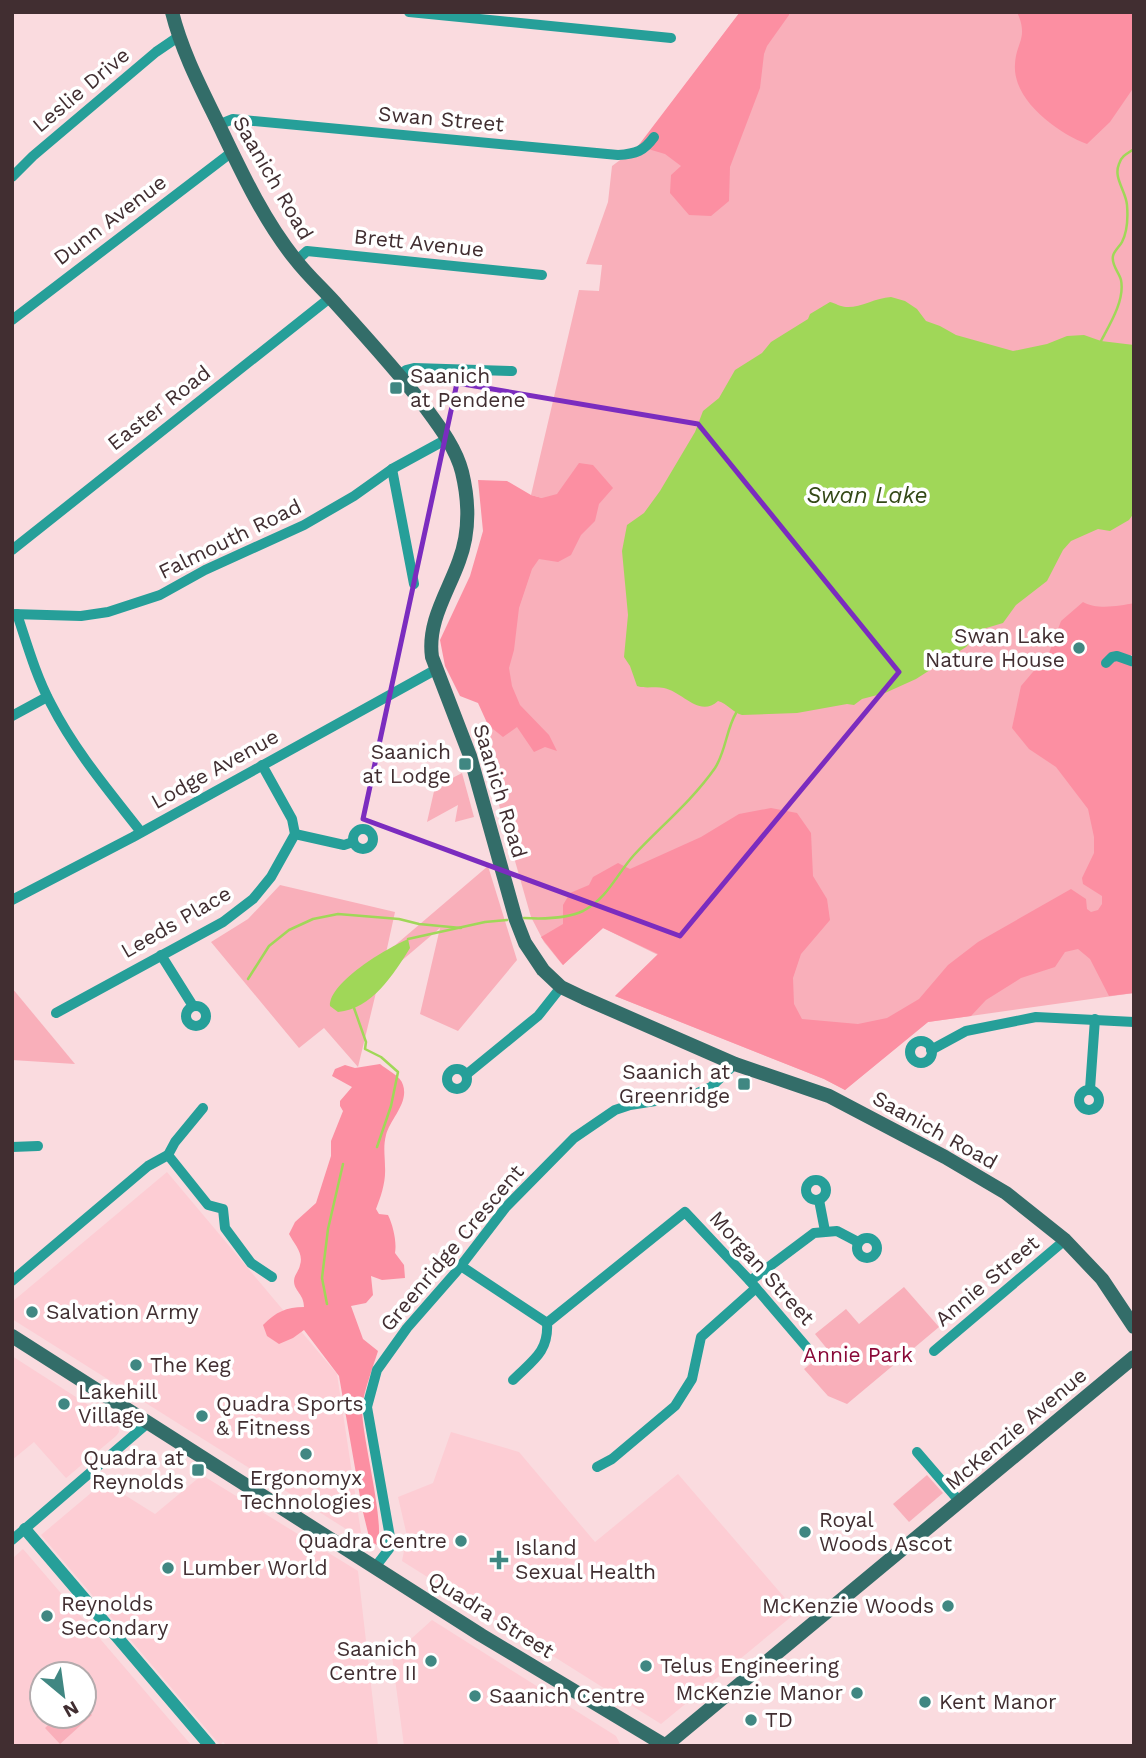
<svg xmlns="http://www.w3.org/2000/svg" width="1146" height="1758" font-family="'Work Sans',sans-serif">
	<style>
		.built { fill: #fdcdd4; fill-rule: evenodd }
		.green { fill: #f9afba }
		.forest { fill: #fc8fa2 }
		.water { fill: #a0d758 }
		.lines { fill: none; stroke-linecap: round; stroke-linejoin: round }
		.stream { stroke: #a0d758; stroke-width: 2.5 }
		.minor { stroke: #269f99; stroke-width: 10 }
		.tertiary { stroke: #269f99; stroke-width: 12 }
		.secondary { stroke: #336d69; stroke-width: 14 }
		.marked { fill: none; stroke: #7b2cbf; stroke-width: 5; stroke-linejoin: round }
		.poi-dot { fill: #408782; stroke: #fff; stroke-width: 2.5 }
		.labels { text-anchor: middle; stroke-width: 7; stroke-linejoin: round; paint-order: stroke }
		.street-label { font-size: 21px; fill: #412e31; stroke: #fff }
		.poi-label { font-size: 21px; fill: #412e31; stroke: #fff; text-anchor: start }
		.park-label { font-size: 21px; fill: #890837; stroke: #fff }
		.water-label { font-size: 23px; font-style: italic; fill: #344917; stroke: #fff }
	</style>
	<rect width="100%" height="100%" fill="#fadbdf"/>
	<g class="built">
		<polygon points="167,1172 337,1374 362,1539 12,1319 12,1302"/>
		<polygon points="12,1356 118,1424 119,1432 116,1436 66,1478 34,1442 12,1460"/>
		<polygon points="451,1432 519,1452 595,1542 678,1474 797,1612 661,1724 402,1561 407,1536 398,1497 433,1483"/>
		<polygon points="202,1475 358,1571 378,1746 227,1746 223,1742 220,1745 41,1535 104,1482 155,1514"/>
		<path d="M23,1549L192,1746H12V1559ZM42,1674H84V1716H42Z"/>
		<polygon points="432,1620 616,1736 621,1746 404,1746 392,1656"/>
	</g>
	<g class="green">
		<polygon points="740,12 1134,12 1134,653 1126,660 1134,670 1134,993 928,1022 845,1090 824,1079 615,996 658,955 603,928 563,965 561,963 544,942 531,917 483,749 542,498 531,495 579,290 599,291 602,265 586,264 608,202 612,166 639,146"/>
		<polygon points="462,773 474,817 455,822 458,805 427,822 435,787"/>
		<polygon points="488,866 517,960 458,1031 420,1014 440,928 379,980 358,1067 324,1028 299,1048 211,942 248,919 280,885 395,912 386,953"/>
		<polygon points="12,988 75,1064 12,1060"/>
		<polygon points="904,1287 939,1327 847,1404 828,1396 804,1369 828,1350 815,1334 846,1309 859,1324"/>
		<polygon points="927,1475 943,1493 909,1522 893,1504"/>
		<polygon points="84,1707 92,1715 60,1744 45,1728 58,1716 84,1716"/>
	</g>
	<g class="forest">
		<polygon points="740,12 789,12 789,15 767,46 764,54 760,88 730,167 729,201 711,216 689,215 670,193 671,175 681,166 665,154 638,146"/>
		<path d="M1017,12H1134V87L1110,122L1087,144C1058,133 1012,100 1015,64C1016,42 1029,38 1017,12Z"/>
		<polygon points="579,463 593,465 613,488 599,504 595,521 581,535 571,555 558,562 539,559 532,569 519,608 514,650 509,668 512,686 520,705 549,735 557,751 545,747 534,752 517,727 503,737 488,725 478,703 460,696 445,666 440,640 470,576 483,531 478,480 507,481 531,495 542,498 557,494"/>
		<path d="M1083,602C1097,610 1119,606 1134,603V653L1126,660L1134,670V993L1109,996L1090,959L1078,949L1065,952L1055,967L1021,978L986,1000L971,1016L928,1022L845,1090L824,1079L615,996L658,954L603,928L563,965L541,937L563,924V905L570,893L589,885L593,877L618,863L630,869L701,837L739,814L771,808L797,813L811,833L813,876L827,899L830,920L801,954L793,978L794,1004L802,1019L858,1024L887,1018L919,999L948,965L978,942L1071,889L1086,899L1087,909L1091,912L1098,910L1102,904V896L1083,884L1082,878L1094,853V837L1088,809L1056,767L1029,749L1012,728L1021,686L1049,653L1061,621Z"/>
		<path d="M380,1064C387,1070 401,1076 403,1085C409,1103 390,1119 386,1135C383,1147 385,1156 385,1167C386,1182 381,1196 376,1209L379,1214L388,1215C393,1225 397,1242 395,1253L404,1265L405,1278L382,1280L371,1276L373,1295L366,1303L351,1306L363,1339L378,1351C374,1364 362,1397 362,1409C362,1438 386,1526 377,1545L370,1541L362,1508L339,1376L304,1330L293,1338L279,1344L267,1336L263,1325C276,1312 286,1307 304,1307C304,1294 294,1291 294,1281C294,1275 299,1271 300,1265C304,1253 294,1244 289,1234L295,1222L316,1203L331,1156V1141L343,1111L340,1106V1101L352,1087L332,1076L335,1069L345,1065L355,1068Z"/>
	</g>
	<g class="water">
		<path d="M891,297L905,301L917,309L926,321L940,326L956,335L1013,351L1047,344L1067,336L1084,335L1101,341L1134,345V513L1129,520L1110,531L1098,529L1071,541L1063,550L1047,581L1016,605L1003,623L983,629L966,647L916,679L885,693L862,699L854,705L847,704L797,713L742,715C732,712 728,704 718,701C699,718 683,692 664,688C655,686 646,689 637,686L630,666L624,657L628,615L622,551L627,525L644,513L660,491L695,432L703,411L719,398L735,370L762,353L771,342L808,319L810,314L830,302C835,303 841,307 846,307C860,308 875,298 891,297Z"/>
		<path d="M408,939L410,948C393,975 372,1009 338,1012L330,1006C329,982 387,948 408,939Z"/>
	</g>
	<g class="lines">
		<g class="stream">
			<path d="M1101,341C1110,324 1125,300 1121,280C1119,272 1111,265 1113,256C1114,251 1120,246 1122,242C1127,232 1128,217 1127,205C1126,191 1113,178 1119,164C1121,156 1128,153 1134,149"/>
			<path d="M524,918C543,919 566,919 583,911C608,898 616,875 634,855C660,827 692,801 715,768C726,751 726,730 736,713"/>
			<polyline points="408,939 485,922 507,920"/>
			<polyline points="248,979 269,946 289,930 313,919 338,914 399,919 419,924 461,928"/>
			<polyline points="354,1008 366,1042 365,1049 381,1057 398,1072 391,1106 377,1147"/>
			<polyline points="327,1304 322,1278 328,1229 343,1164"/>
		</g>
		<g class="minor">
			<polyline points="409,12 671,38"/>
			<path d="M218,125L233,119L618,155C636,154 644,151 654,137"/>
			<polyline points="12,177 33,156 156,52 178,37"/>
			<polyline points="296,261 307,251 542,275"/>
			<polyline points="12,320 232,152"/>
			<polyline points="399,376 406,370 414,368 512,371"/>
			<polyline points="392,469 414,584"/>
			<polyline points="12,550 331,297"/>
			<polyline points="12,614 81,616 108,612 160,595 205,570 304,525 354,496 392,469 447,439"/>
			<path d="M17,614C27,644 36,676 51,704C75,751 109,791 141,832"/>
			<polyline points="1106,663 1112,657 1117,656 1134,662"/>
			<polyline points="12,716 47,697"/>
			<circle cx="363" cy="839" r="10"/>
			<polyline points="295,834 344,845 353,842"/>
			<polyline points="12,900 133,837 435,670"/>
			<polyline points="161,955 193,1006"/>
			<circle cx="196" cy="1016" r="10"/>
			<polyline points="56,1013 223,922 253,899 271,877 295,834 292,819 262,765"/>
			<circle cx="921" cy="1052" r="11"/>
			<polyline points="931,1050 966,1031 1036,1017 1134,1022"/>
			<circle cx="457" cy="1079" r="10"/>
			<polyline points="467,1074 538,1016 561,987"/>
			<polyline points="1090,1089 1095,1019"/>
			<circle cx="1089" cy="1100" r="10"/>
			<polyline points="12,1147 38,1146"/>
			<polyline points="168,1155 208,1205 223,1209 225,1228 251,1263 272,1277"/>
			<circle cx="816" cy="1190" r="10"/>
			<polyline points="819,1200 825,1231"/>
			<circle cx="867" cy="1248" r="10"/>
			<polyline points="461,1266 547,1323"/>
			<polyline points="12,1281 148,1166 168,1155 175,1142 203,1108"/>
			<polyline points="750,1281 814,1233 837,1231 858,1242"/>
			<polyline points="547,1323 685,1212 750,1281 809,1350"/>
			<polyline points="934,1351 1065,1240"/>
			<path d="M513,1380C532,1361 549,1352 547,1323"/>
			<polyline points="917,1452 960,1502"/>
			<polyline points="597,1467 612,1459 675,1406 692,1379 701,1337 756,1288"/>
			<polyline points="12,1540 149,1422"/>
			<polyline points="376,1566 389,1549 390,1537 367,1407 377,1370 407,1328 456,1272 506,1207 574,1138 615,1110 630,1105 693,1095 711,1087 735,1064"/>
		</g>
		<polyline class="tertiary" points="25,1529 210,1746"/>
		<g class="secondary">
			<path d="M172,12C182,52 201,88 219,125C241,171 263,219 295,259C308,276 324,290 338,306C368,339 398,372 425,407C439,426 456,448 462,472C469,501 470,532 459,561C448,592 427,622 432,657L470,756L516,920L525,943L543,970L561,987L584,998L735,1064L829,1096L945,1157L1006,1193L1065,1240L1102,1279L1134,1327"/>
			<polyline points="12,1336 481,1635 666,1746"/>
			<polyline points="665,1746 1134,1357"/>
		</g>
	</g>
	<path class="marked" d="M457,383L698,424L899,672L680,936L363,819Z"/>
	<g class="poi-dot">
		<rect x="389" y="381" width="14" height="14" rx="3.5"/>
		<circle cx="1079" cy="648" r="7"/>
		<rect x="458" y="757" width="14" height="14" rx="3.5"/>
		<rect x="737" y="1077" width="14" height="14" rx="3.5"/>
		<circle cx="32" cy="1312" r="7"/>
		<circle cx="136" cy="1365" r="7"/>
		<circle cx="64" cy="1404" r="7"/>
		<circle cx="202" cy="1416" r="7"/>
		<circle cx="306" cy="1454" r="7"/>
		<rect x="191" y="1463" width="14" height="14" rx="3.5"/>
		<circle cx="805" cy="1532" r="7"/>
		<circle cx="461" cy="1541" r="7"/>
		<path d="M495.5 1549.5h7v7h7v7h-7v7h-7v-7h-7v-7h7z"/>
		<circle cx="168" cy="1568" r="7"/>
		<circle cx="948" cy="1606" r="7"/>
		<circle cx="47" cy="1616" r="7"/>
		<circle cx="431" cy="1661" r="7"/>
		<circle cx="646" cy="1666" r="7"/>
		<circle cx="857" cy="1693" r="7"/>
		<circle cx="475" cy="1696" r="7"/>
		<circle cx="925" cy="1702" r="7"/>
		<circle cx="751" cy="1720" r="7"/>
	</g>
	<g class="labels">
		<g class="street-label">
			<text transform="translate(81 90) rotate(-40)" y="7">Leslie Drive</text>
			<text transform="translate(441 119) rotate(5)" y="7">Swan Street</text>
			<text transform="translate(273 178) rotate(60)" y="7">Saanich Road</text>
			<text transform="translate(110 220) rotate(-37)" y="7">Dunn Avenue</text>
			<text transform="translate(419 243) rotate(6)" y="7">Brett Avenue</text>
			<text transform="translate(159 408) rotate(-38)" y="7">Easter Road</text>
			<text transform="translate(230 539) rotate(-26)" y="7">Falmouth Road</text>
			<text transform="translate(215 769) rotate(-29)" y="7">Lodge Avenue</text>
			<text transform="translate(500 791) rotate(73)" y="7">Saanich Road</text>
			<text transform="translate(176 922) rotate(-30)" y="7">Leeds Place</text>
			<text transform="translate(935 1130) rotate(29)" y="7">Saanich Road</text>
			<text transform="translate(452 1248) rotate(-50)" y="7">Greenridge Crescent</text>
			<text transform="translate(762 1268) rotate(48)" y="7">Morgan Street</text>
			<text transform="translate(987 1281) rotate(-40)" y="7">Annie Street</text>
			<text transform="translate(1016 1429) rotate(-40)" y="7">McKenzie Avenue</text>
			<text transform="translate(491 1615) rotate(32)" y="7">Quadra Street</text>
		</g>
		<g class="poi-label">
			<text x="410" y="383">Saanich<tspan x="410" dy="24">at Pendene</tspan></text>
			<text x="1065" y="643" text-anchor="end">Swan Lake<tspan x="1065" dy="24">Nature House</tspan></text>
			<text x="451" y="759" text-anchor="end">Saanich<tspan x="451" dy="24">at Lodge</tspan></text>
			<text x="730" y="1079" text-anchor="end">Saanich at<tspan x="730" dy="24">Greenridge</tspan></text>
			<text x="46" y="1319">Salvation Army</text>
			<text x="150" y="1372">The Keg</text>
			<text x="78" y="1399">Lakehill<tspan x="78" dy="24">Village</tspan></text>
			<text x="216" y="1411">Quadra Sports<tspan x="216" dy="24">&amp; Fitness</tspan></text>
			<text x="184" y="1465" text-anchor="end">Quadra at<tspan x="184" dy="24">Reynolds</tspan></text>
			<text x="306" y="1485" text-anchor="middle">Ergonomyx<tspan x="306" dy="24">Technologies</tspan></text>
			<text x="819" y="1527">Royal<tspan x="819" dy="24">Woods Ascot</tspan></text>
			<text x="447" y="1548" text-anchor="end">Quadra Centre</text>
			<text x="515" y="1555">Island<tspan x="515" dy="24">Sexual Health</tspan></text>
			<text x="182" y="1575">Lumber World</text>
			<text x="61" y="1611">Reynolds<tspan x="61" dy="24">Secondary</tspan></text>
			<text x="934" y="1613" text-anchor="end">McKenzie Woods</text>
			<text x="417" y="1656" text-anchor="end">Saanich<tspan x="417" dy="24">Centre II</tspan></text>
			<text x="660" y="1673">Telus Engineering</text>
			<text x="843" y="1700" text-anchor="end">McKenzie Manor</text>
			<text x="489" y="1703">Saanich Centre</text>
			<text x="939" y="1709">Kent Manor</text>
			<text x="765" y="1727">TD</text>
		</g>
		<g class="park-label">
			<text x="858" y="1362">Annie Park</text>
		</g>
		<g class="water-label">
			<text x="867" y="503">Swan Lake</text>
		</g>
	</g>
	<rect width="1146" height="1758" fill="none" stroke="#412e31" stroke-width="28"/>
	<g transform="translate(63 1695) rotate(151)"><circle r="33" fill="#ffffff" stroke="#b3abad" stroke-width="2"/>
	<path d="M0-5L12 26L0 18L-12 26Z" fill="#408782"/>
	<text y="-10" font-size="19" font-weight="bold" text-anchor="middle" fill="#412e31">N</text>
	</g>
</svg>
